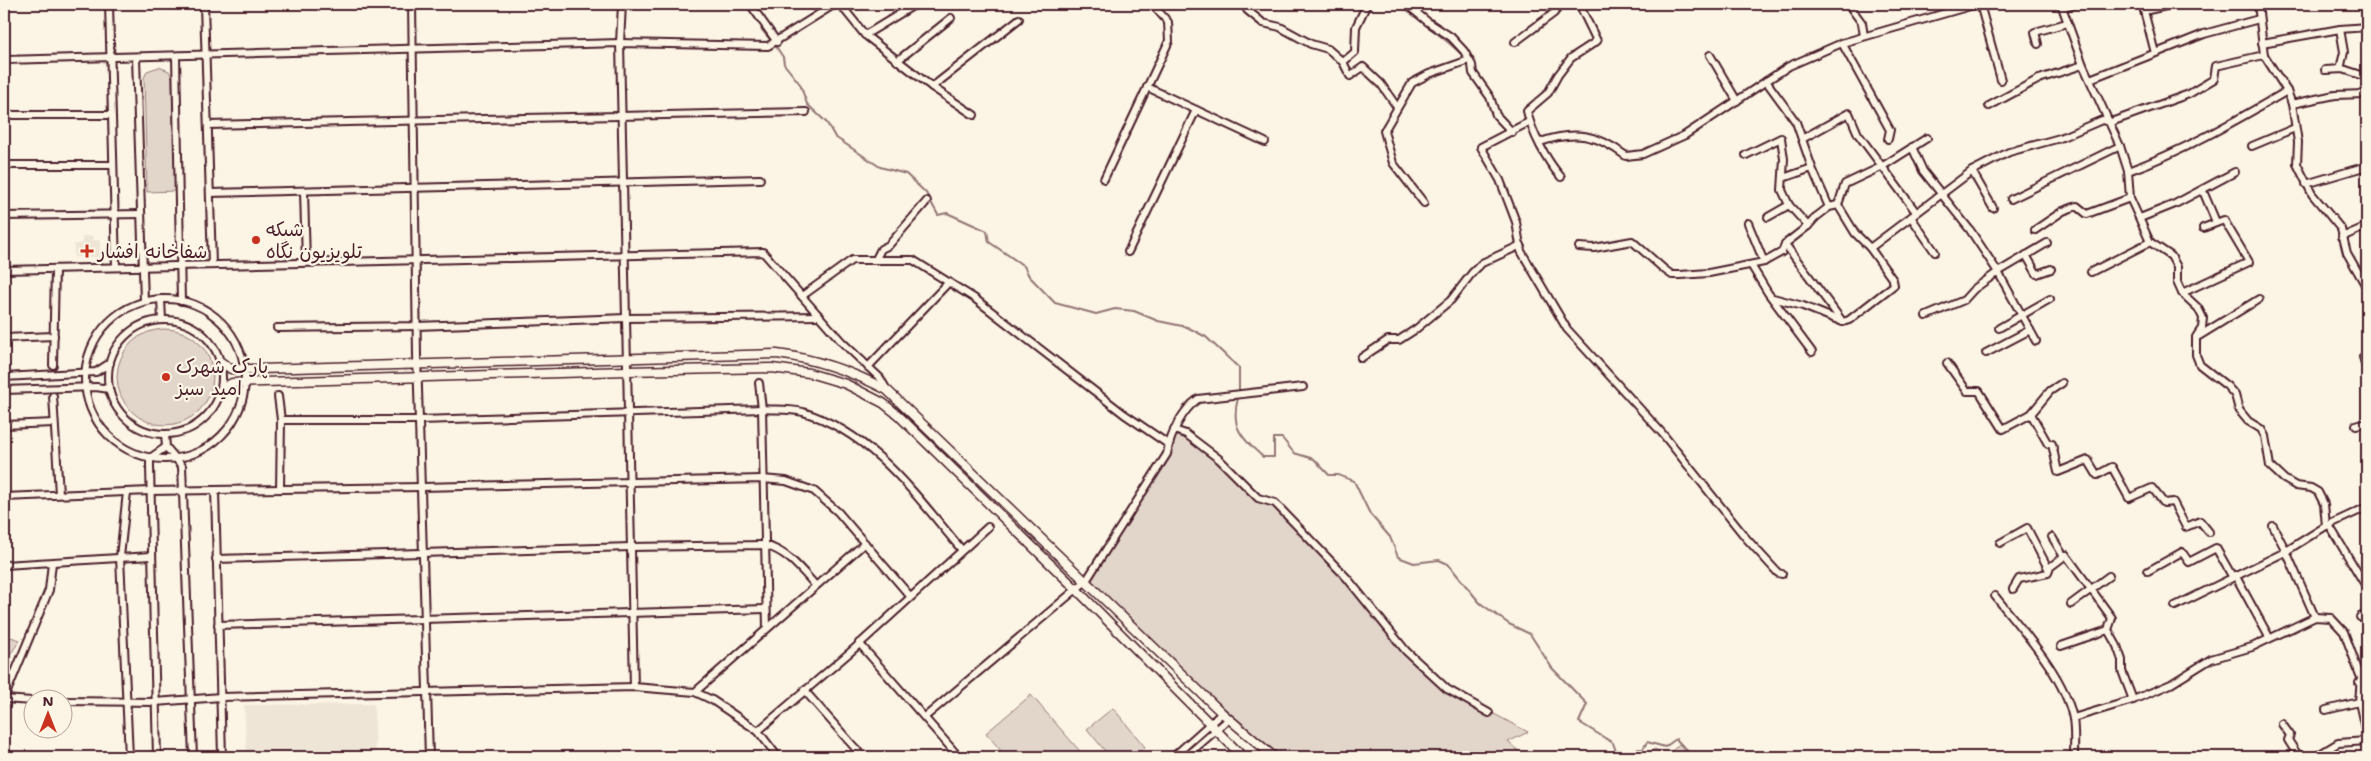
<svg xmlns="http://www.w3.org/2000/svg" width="2371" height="761" font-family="'Shantell Sans','Playpen Sans Arabic',sans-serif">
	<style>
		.built { fill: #eee5d7 }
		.green { fill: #e2d5ca; stroke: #967a7a }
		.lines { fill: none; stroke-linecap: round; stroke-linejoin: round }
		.stream { stroke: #917474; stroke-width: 2 }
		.minor-casing { stroke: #4a1f2b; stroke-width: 10 }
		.tertiary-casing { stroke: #4a1f2b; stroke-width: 11 }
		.minor { stroke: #fcf5e5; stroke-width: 6 }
		.tertiary { stroke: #fcf5e5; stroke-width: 8 }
		.poi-dot { fill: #c8321e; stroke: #fcf5e5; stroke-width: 2 }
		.labels { text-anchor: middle; stroke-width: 4.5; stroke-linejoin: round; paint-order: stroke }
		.poi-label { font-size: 19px; fill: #4a1f2b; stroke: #fcf5e5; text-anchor: start }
	</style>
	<rect width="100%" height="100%" fill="#fcf5e5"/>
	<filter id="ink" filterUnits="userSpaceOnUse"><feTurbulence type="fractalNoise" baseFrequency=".02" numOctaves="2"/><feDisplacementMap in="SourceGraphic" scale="10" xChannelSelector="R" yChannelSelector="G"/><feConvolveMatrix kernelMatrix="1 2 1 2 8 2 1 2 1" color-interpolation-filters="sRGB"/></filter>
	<g filter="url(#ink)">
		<g class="built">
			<polygon points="85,236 93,236 93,240 100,240 100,257 74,257 74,244 82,244 82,237"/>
			<polygon points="374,704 376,757 247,757 244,705"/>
		</g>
		<g class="green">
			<polygon points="159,67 169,71 172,77 175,191 147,192 144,78 147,71"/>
			<circle cx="165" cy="377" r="48"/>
			<polygon points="1174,430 1186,434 1219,459 1258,498 1275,503 1347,578 1376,616 1447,689 1528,732 1508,742 1526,757 1282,757 1229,712 1086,581 1167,454"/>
			<polygon points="4,635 20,640 4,664"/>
			<polygon points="1031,695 1085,757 1006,757 986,733"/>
			<polygon points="1113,708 1145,747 1133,757 1110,757 1087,729"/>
			<polygon points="1679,744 1691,757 1627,757 1648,755 1654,749 1669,754"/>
		</g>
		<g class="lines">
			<g class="stream">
				<path d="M1402,4C1421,23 1444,36 1463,56"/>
				<polyline points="761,29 770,39"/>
				<polyline points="775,45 783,57 784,64 800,84 807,104 827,123 835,137 880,167 906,174 926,193 938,215 947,213 987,231 989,242 1024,266 1029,276 1055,303 1096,314 1115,309 1134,311 1158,321 1187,327 1206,337 1239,368 1239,393"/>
				<path d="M1238,398C1230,428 1242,438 1263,457H1274V438H1282L1294,453L1314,459L1329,475H1338L1354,481L1370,514L1390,537L1398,557L1414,563L1439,560L1448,564L1480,603L1509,624L1530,634L1552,668L1587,704L1579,722L1613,743L1616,751L1643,749L1647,742L1665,747L1676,739L1693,757"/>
			</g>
			<defs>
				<g id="minor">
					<polyline points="109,4 116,267"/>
					<polyline points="204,4 212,265"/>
					<polyline points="412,4 417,355 429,757"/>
					<polyline points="622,4 620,43 634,687"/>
					<polyline points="750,4 777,42"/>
					<polyline points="840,4 865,35 932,87 974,115"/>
					<polyline points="1245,4 1247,10 1263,23 1280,27 1311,44 1328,49 1343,62 1350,76 1363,67 1381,84 1397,107"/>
					<polyline points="1406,4 1428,22 1451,37 1464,51 1472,65 1473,73 1490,97 1496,115 1512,132"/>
					<polyline points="1848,4 1862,23 1864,36"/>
					<polyline points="1980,4 2001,80"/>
					<polyline points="2061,4 2083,65 2120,146 2128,171 2130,198 2150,242 2171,256 2177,267 2177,282 2182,293 2198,308 2203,318 2202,328 2196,337 2196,355 2200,365 2227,386 2235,395 2239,410 2248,421 2261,429 2265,436 2270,466 2284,479 2296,486 2311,488 2318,492 2324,504 2326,526"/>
					<polyline points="2258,4 2264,55 2287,91 2292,104 2298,142 2297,164 2312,194 2341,229 2347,253 2367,288"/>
					<polyline points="2062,7 2076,4"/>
					<polyline points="865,35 916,4"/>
					<polyline points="1515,42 1554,13 1561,4"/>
					<polyline points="1842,43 1890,130 1888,139"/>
					<polyline points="2262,43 2340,29 2367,27"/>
					<polyline points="2038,44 2035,32 2067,23"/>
					<polyline points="2155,53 2144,11 2175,4"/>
					<polyline points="1710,55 1737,101"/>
					<polyline points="176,56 181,301"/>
					<polyline points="136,58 144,301"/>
					<polyline points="4,60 620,43 768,46 835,4"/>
					<polyline points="897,61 951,18"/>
					<polyline points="1343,62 1355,52 1356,27 1367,4"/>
					<polyline points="2340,69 2344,52 2340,29"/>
					<polyline points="2325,70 2343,69 2361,75"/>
					<polyline points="2090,79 2204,34 2259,19"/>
					<polyline points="1766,81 1796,122 1812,168 1829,207"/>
					<polyline points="932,87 1019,19"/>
					<polyline points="1147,87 1265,142"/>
					<polyline points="2292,104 2335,95 2365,94"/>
					<polyline points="1989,106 2039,79 2083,65"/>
					<polyline points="4,115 111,115"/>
					<polyline points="1529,122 1481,147 1500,180 1516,222 1521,251 1567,329 1662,433 1746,538 1778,573 1782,574"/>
					<polyline points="208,125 806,112"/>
					<polyline points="1802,139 1849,113 1858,134 1916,212"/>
					<path d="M1540,142C1575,130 1597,134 1626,156L1643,154L1685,135L1789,66L1842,43L1977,4"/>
					<polyline points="2252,146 2295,128"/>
					<polyline points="1912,147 1923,171 1970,230 1998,272 2036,341"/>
					<polyline points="1746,155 1781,138 1784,159 1782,190 1789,205 1808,226"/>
					<polyline points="4,165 113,165"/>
					<polyline points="1972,171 1993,208"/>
					<path d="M2128,171C2184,151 2235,121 2287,91"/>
					<path d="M1561,177C1546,160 1532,133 1527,111L1548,93L1558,75L1571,58L1597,41L1579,4"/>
					<polyline points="1783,178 1812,168"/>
					<polyline points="1104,179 1169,41 1168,22 1152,4"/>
					<polyline points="2306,184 2367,166"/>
					<polyline points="304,191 306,262"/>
					<polyline points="2203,191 2216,222"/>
					<polyline points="210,193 760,179"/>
					<polyline points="2011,199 2120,146"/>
					<polyline points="1424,203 1393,163 1384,131 1412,83 1429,74 1469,60"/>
					<polyline points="1838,205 1845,184 1883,166 1927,138"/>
					<polyline points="4,216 141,214"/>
					<polyline points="1768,217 1789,205"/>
					<polyline points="1911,217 1935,252"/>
					<polyline points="2140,218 2175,204 2235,172"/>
					<polyline points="1748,223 1764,262"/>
					<polyline points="2035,230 2063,211 2077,206 2087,214 2130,198"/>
					<polyline points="2342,237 2367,226"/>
					<polyline points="1785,244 1842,321"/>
					<polyline points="1579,247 1594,248 1632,241 1665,270 1672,275 1680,275 1709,273 1764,262 1782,252 1785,244 1808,226 1816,217 1829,207 1838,205"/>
					<polyline points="1870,248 1972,171 2009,152 2060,138 2102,120 2111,122 2189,94 2214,79 2216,66 2264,55"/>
					<polyline points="1128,252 1196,110"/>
					<polyline points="2026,255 2037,274 2051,269"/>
					<polyline points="876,259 881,249 889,245 927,201"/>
					<polyline points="1751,265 1768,293 1812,352"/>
					<polyline points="4,270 763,252 842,342 880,378 887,390"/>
					<polyline points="2091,272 2150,242"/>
					<polyline points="2182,293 2249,262 2224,220 2203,228"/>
					<polyline points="802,296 852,260 913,260 974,298 1124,414 1168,444"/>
					<polyline points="1773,298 1803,306 1843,322 1849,320 1894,285 1893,280 1870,248 1855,233 1838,205"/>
					<circle cx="165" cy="379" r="80"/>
					<polyline points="161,299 162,320"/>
					<polyline points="1926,316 1964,300 1974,289 1998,272 2047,243"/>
					<circle cx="165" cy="377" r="57"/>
					<polyline points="277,328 417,326 626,318 820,316"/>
					<polyline points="1999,328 2050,299"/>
					<polyline points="2199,336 2259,299"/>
					<polyline points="4,338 54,336"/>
					<polyline points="1986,353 2030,330"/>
					<polyline points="2363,357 2367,370"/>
					<polyline points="1361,358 1388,340 1399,340 1416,329 1451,300 1472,273 1482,263 1521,245"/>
					<polyline points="1947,363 1967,391 1979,391 2003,429 2031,414 2050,391 2062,383"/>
					<polyline points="53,365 55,269"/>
					<polyline points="868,367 949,282"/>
					<polyline points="4,377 96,372 110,363"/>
					<polyline points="759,383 762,409 767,628"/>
					<polyline points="4,390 96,387 109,389"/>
					<polyline points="53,396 59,494"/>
					<polyline points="278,396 281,420 280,489"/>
					<polyline points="2031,414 2048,444 2052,444 2058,472 2088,460 2097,475 2112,467 2129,498 2152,488 2164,503 2173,502 2186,527 2200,521 2209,532"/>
					<path d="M281,420H420L762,409C775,410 791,409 803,412C874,434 916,496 962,550"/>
					<polyline points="4,425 54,423"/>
					<polyline points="2356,425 2367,422"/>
					<polyline points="1174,430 1186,434 1219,459 1258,498 1275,503 1347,578 1406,651 1447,689 1489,713"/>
					<polyline points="165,434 166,447 182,466 193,757"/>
					<polyline points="215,490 222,757"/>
					<polyline points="127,492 120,557 129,757"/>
					<polyline points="4,497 150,491 422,487 762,479 786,481 814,491 838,512 910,596"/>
					<polyline points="2329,525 2367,588"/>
					<polyline points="2273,526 2286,551 2315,617"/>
					<polyline points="2052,537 2063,555 2066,555 2112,618 2108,630"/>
					<polyline points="2000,543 2027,528 2049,570"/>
					<path d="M216,559L631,547L764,545C787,551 800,568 815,585"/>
					<polyline points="4,565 151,556"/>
					<polyline points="2148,571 2182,552 2189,562 2216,548 2232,576"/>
					<polyline points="2235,575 2269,637"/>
					<polyline points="2013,589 2019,579 2048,573 2050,567 2066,555"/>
					<path d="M1995,596C2022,630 2065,676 2073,719C2075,731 2074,745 2074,757"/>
					<polyline points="2071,604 2109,576"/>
					<polyline points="2175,606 2283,553 2326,526 2367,507"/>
					<polyline points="2360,617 2367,613"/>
					<polyline points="218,625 766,609"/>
					<polyline points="2108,630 2117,646 2122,660 2122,671 2133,700"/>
					<polyline points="859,643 959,757"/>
					<polyline points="2061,646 2108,630"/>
					<polyline points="2359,683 2367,683"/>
					<polyline points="804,690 863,757"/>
					<polyline points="695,692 865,543"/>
					<polyline points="4,699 49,590 52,563"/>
					<polyline points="4,699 32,701"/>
					<polyline points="62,701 155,702 221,697 634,687 695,692 712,700 758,731 778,757"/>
					<polyline points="2326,710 2359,702"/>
					<path d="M925,717L1086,581L1167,454C1170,435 1182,410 1198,399L1303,387"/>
					<polyline points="2073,718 2133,700 2171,684 2211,659 2252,647 2315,617 2331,618 2344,632 2361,678 2359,702 2367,738"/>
					<polyline points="2282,724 2290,735 2288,740 2299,757"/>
					<polyline points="758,731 855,648 988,527"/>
					<polyline points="157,757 150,467 150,458 166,447"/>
					<polyline points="1173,757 1222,713"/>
					<polyline points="1185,757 1229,719"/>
					<polyline points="2315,757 2338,743 2367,741"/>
				</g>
				<g id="tertiary">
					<path d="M221,362L231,369H260L777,354C817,359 851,371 887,390L1222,713L1274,757"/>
					<polyline points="222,389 232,383 627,371 772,368 809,373 846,384 883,403 898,415 1077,590 1243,757"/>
				</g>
			</defs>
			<use href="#minor" class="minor-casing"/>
			<use href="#tertiary" class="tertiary-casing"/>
			<use href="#minor" class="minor"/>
			<use href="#tertiary" class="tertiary"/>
		</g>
	</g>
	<g class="poi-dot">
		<circle cx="256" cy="240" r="5"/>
		<path d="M84.5 243.5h5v5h5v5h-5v5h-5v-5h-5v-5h5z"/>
		<circle cx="166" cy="377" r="5"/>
	</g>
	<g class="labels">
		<g class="poi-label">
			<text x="266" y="236">شبکه<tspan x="266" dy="22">تلویزیون نگاه</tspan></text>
			<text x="98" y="258">شفاخانه افشار</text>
			<text x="176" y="373">پارک شهرک<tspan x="176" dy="22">امید سبز</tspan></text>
		</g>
	</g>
	<rect width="2371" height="761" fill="none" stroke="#fcf5e5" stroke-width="20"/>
	<rect x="10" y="10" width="2351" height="741" fill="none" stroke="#4a1f2b" stroke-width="2" filter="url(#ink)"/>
	<g transform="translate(48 714)"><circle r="24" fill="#fcf5e5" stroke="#b59f9b"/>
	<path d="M0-4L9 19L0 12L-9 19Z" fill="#c8321e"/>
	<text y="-8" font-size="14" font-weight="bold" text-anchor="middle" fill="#4a1f2b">N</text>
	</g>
</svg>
